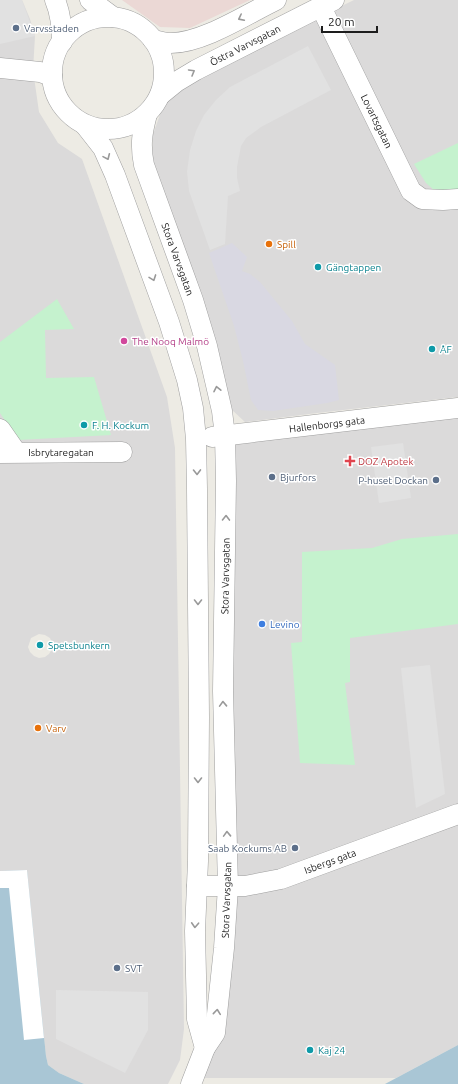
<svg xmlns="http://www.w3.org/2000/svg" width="458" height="1084" font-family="Ubuntu,sans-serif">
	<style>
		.residential { fill: #dbdada; fill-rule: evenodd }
		.commercial { fill: #ebd8d5 }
		.park { fill: #c5f2ce }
		.parking { fill: #e1e1e1 }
		.plaza { fill: #d9d8e2 }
		.water { fill: #a9c6d5 }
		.pier { fill: #fff }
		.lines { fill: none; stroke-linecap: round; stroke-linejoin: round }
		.minor-casing { stroke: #9e9e9e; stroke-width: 21 }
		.minor { stroke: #fff; stroke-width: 20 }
		.oneway { stroke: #999 }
		.service-dot { fill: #5c6f8a; stroke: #fff; stroke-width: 1.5 }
		.food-dot { fill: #e8710a; stroke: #fff; stroke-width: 1.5 }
		.culture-dot { fill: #0f9aa8; stroke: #fff; stroke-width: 1.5 }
		.hotel-dot { fill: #d1479c; stroke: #fff; stroke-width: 1.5 }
		.health-dot { fill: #e0444e; stroke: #fff; stroke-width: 1.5 }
		.shop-dot { fill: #3f7fe0; stroke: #fff; stroke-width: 1.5 }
		.labels { text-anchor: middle; stroke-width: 3; stroke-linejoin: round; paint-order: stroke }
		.service-label { font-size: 10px; fill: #4e5e75; stroke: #fff; text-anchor: start }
		.street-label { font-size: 10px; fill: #1d1d1d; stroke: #fff }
		.food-label { font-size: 10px; fill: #c56008; stroke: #fff; text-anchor: start }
		.culture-label { font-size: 10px; fill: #0d838f; stroke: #fff; text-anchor: start }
		.hotel-label { font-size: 10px; fill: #b23c85; stroke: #fff; text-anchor: start }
		.health-label { font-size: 10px; fill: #be3a42; stroke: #fff; text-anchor: start }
		.shop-label { font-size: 10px; fill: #366cbe; stroke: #fff; text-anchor: start }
	</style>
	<rect width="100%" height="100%" fill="#edebe4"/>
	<g class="residential">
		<path d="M0,0H22L30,19L35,36L33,70L39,112L58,143L82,159L167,397L175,448L184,1029L180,1060L168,1084H84L59,1073L48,1065L46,1056L27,871H0ZM39,634L45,635L50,638L52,643V649L49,654L45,657L39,658L34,656L30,652L28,647L31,638Z"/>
		<polygon points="354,0 458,0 458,397 317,413 245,422 231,409 157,181 152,155 153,134 165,101 186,84 223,64"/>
		<polygon points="458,408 458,1045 396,1078 194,1078 224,948 225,436"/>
	</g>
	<polygon class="commercial" points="122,0 250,0 190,28 160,27"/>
	<g class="park">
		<polygon points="458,143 458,190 434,190 426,183 414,164"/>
		<polygon points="57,299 74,329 45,330 46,378 94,377 111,435 18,440 0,413 0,342"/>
		<polygon points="458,534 458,624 350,638 350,682 345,683 355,765 300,763 291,643 302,642 302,552 372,548 402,539"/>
	</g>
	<g class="parking">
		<polygon points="0,0 22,0 35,36 0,44"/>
		<polygon points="308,46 331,90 261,127 246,138 241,146 237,167 237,178 240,191 228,196 225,244 210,250 189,191 187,172 190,150 196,131 204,115 216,100 230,87"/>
		<polygon points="403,443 411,498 379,503 371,447"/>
		<polygon points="430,665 445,794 416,808 401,668"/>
		<polygon points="56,990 148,992 148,1030 125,1073 56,1039"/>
	</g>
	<polygon class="plaza" points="232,243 247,257 242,271 250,274 260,282 292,321 305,344 335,365 339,400 327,403 273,411 258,410 251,400 243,361 234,326 209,253"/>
	<g class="water">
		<polygon points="27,870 46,1056 48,1065 59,1073 84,1084 0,1084 0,871"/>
		<polygon points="458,1045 458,1084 385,1084"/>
	</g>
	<polygon class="pier" points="27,870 44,1038 24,1040 9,888 0,888 0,871"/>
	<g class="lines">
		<defs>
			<g id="minor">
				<path d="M55,0C61,14 62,27 62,42"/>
				<polyline points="90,0 113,17"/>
				<polyline points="321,7 411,191 422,199 443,200 458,199"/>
				<circle cx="108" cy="73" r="56"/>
				<path d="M153,40C159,41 165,43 171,43C203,43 247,14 276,0"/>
				<polyline points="0,68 40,72 52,76"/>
				<polyline points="160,95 176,82 196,70 334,0"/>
				<path d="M147,114C142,133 140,145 144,165L193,300L207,346L222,411L225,436L226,481L223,691L228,887L224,948L215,1033L205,1048L191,1084"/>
				<polyline points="85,125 103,148 115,175 169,322 187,380 193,408 196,439 197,489 199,717 198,861 195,931 197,1019 205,1048"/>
				<polyline points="0,429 16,452"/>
				<polyline points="212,437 458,408"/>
				<polyline points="0,453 122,452"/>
				<polyline points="197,886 245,886 281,879 458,814"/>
			</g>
		</defs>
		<use href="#minor" class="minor-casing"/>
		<use href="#minor" class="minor"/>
	</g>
	<defs><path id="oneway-chevron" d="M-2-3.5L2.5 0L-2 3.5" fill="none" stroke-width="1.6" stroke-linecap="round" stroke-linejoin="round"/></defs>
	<g class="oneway">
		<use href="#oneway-chevron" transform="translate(241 18) rotate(153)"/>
		<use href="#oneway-chevron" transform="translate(192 72) rotate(-30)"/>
		<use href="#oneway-chevron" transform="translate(107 157) rotate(66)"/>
		<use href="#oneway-chevron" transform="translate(153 278) rotate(70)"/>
		<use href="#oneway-chevron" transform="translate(217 389) rotate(-102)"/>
		<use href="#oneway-chevron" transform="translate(197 472) rotate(89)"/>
		<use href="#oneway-chevron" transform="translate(226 518) rotate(-89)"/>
		<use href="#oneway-chevron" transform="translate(198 602) rotate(90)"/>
		<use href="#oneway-chevron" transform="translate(223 704) rotate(-92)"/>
		<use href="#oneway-chevron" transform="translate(198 780) rotate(90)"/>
		<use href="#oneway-chevron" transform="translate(227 834) rotate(-92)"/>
		<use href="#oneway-chevron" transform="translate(195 925) rotate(93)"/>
		<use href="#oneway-chevron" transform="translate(217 1012) rotate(-84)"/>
	</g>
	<g class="service-dot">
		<circle cx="16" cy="28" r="4"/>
		<circle cx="272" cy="477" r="4"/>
		<circle cx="436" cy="480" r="4"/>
		<circle cx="295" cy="848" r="4"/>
		<circle cx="117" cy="968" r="4"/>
	</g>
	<g class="food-dot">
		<circle cx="269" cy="244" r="4"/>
		<circle cx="38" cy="728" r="4"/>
	</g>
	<g class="culture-dot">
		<circle cx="318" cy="267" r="4"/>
		<circle cx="432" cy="349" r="4"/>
		<circle cx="84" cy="425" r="4"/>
		<circle cx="40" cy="645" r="4"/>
		<circle cx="310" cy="1050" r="4"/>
	</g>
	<circle class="hotel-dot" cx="124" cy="341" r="4"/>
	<path class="health-dot" d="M348 455h4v4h4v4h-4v4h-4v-4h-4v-4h4z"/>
	<circle class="shop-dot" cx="262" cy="624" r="4"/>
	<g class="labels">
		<g class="service-label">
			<text x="24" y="32">Varvsstaden</text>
			<text x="280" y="481">Bjurfors</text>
			<text x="428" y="484" text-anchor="end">P-huset Dockan</text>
			<text x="287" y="852" text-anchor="end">Saab Kockums AB</text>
			<text x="125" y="972">SVT</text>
		</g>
		<g class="street-label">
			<text transform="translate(245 45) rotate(-27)" y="4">Östra Varvsgatan</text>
			<text transform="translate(377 121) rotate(64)" y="4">Lovartsgatan</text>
			<text transform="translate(178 259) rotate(70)" y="4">Stora Varvsgatan</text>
			<text transform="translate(327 424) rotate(-7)" y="4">Hallenborgs gata</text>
			<text x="61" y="456">Isbrytaregatan</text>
			<text transform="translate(225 576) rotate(-89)" y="4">Stora Varvsgatan</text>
			<text transform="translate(330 861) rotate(-20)" y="4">Isbergs gata</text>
			<text transform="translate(226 900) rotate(-88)" y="4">Stora Varvsgatan</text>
		</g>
		<g class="food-label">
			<text x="277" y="248">Spill</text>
			<text x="46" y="732">Varv</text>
		</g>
		<g class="culture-label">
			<text x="326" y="271">Gängtappen</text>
			<text x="440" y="353">ÅF</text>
			<text x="92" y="429">F. H. Kockum</text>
			<text x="48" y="649">Spetsbunkern</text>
			<text x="318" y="1054">Kaj 24</text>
		</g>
		<g class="hotel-label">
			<text x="132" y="345">The Nooq Malmö</text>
		</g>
		<g class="health-label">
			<text x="358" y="465">DOZ Apotek</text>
		</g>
		<g class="shop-label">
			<text x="270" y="628">Levino</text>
		</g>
	</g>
	<path d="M322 26v6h55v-6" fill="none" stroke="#1d1d1d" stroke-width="2"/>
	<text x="328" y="26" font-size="12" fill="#1d1d1d" stroke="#ffffff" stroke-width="3" paint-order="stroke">20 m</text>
</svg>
